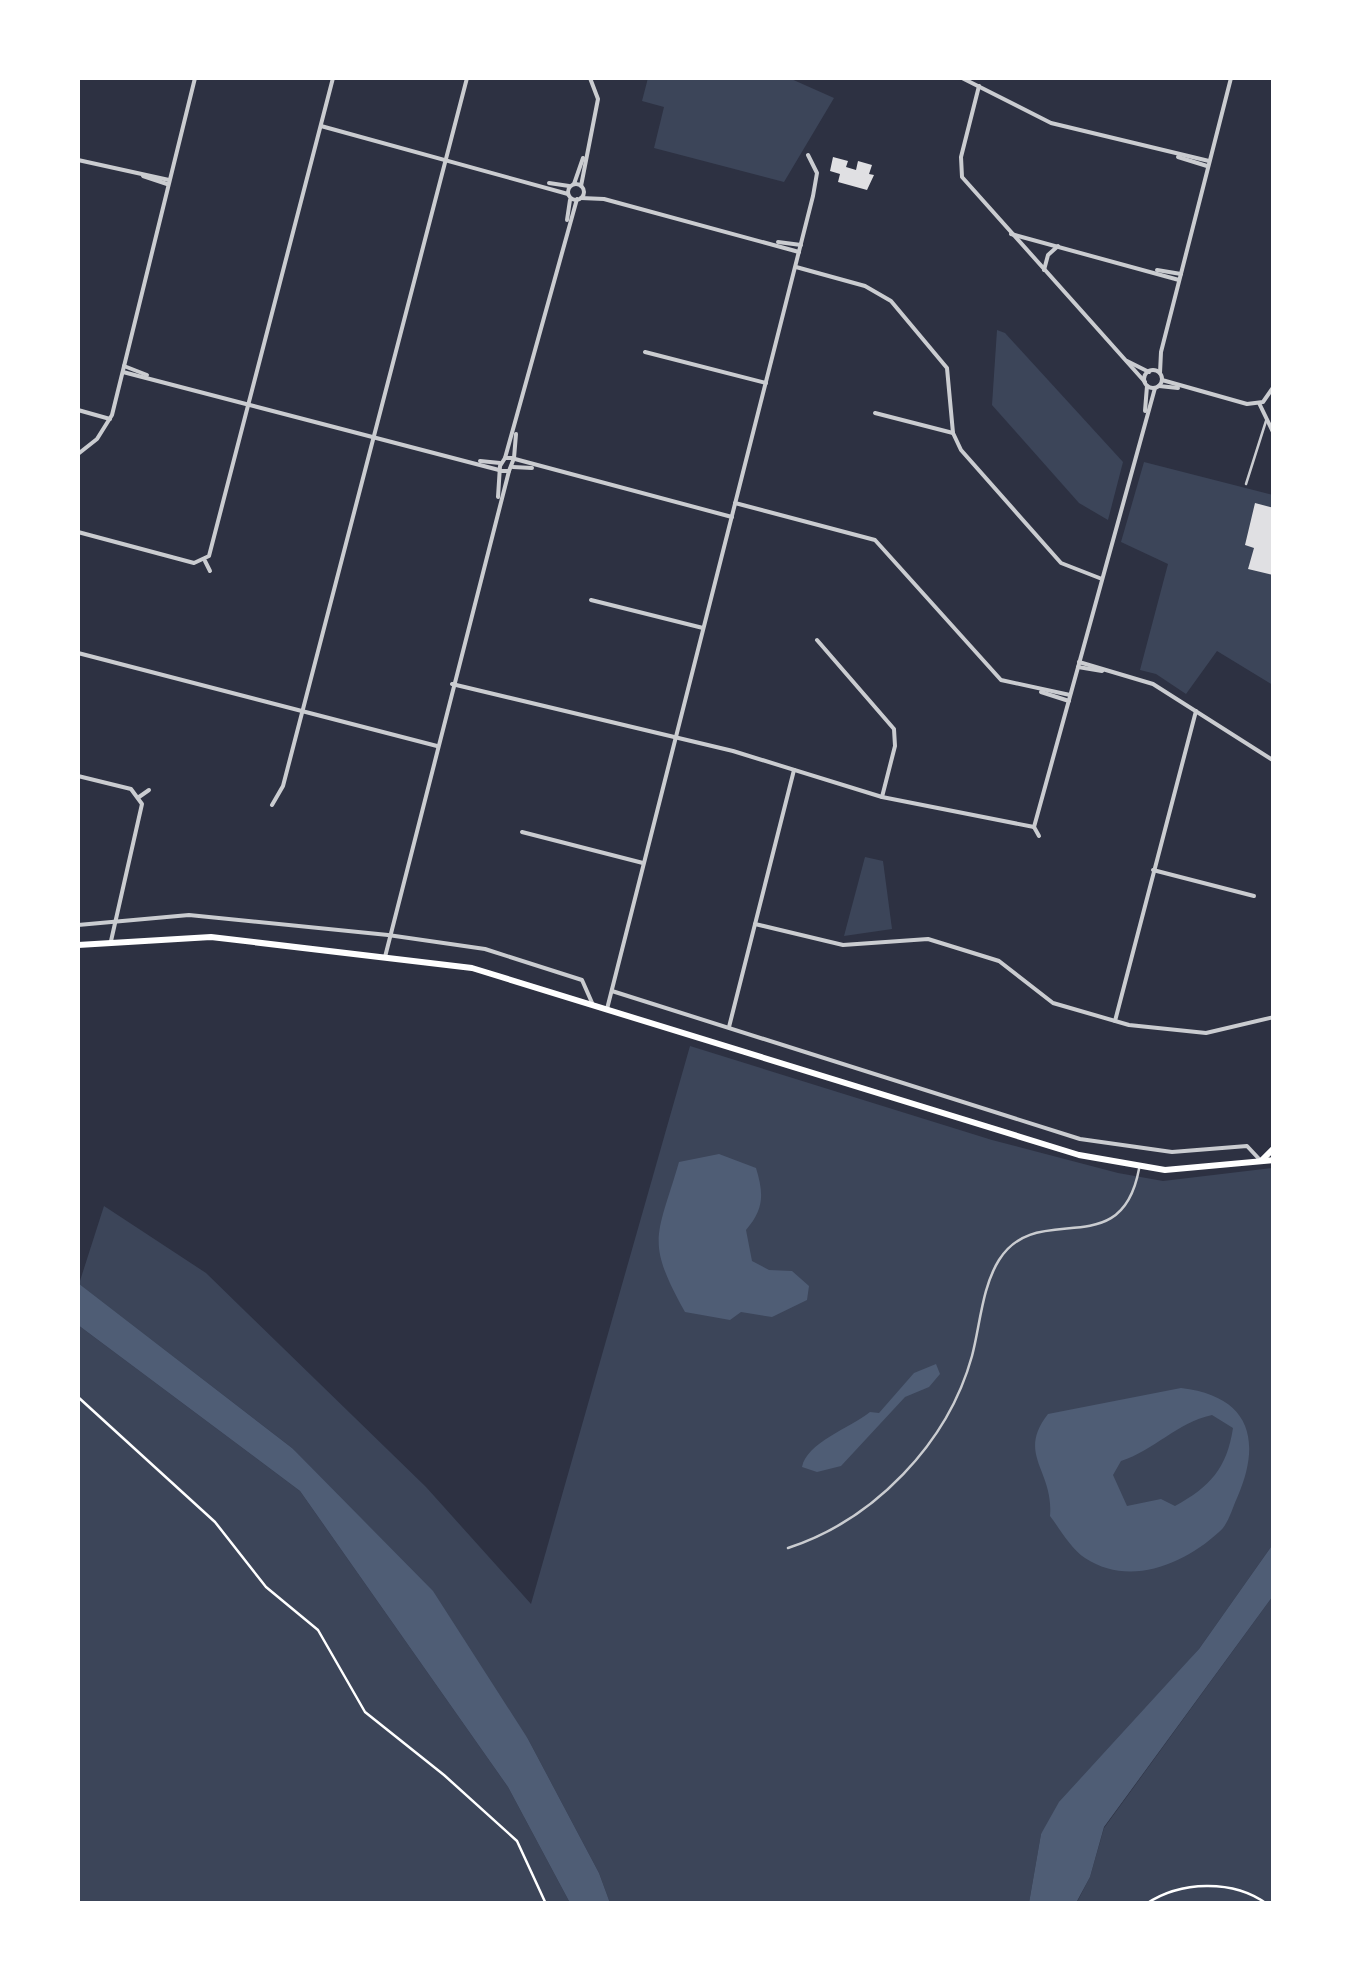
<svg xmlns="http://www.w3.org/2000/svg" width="1351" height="1981" font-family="'Titillium Web',sans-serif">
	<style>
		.green { fill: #3c4559 }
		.water { fill: #4f5d75; fill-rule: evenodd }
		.building { fill: #e0e0e3 }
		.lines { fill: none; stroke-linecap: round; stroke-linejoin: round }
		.path { stroke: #fff; stroke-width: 2.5 }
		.service { stroke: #caccd0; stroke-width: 2.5 }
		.minor { stroke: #caccd0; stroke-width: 4 }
		.primary { stroke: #fff; stroke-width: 6 }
	</style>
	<rect width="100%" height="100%" fill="#2d3142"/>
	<g class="green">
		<polygon points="648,78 789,78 834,98 784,182 654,148 664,107 642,101"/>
		<polygon points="997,330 1005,333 1123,462 1108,520 1079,503 992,405"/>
		<polygon points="1144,462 1273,495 1273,685 1217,651 1186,694 1156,674 1140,670 1168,564 1121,542"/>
		<polygon points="865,857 883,861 892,929 844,936"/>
		<polygon points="690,1046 992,1140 1118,1173 1163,1181 1273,1168 1273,1544 1199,1649 1041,1834 1029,1903 610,1903 599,1873 528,1739 292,1448 79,1284 104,1206 206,1273 426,1487 531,1604"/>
		<polygon points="78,1325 300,1491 508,1787 570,1903 78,1903"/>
		<polygon points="1273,1596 1273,1903 1076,1904 1090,1877 1104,1828"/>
	</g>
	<g class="water">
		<path d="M719,1154L756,1168C764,1194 764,1209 746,1230L752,1261L769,1270L792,1271L809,1286L807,1300L772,1317L741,1312L730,1320L685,1312C645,1240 657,1238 679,1162Z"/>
		<polygon points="78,1283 292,1448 433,1591 528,1739 599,1873 610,1903 570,1903 508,1787 300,1491 78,1325"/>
		<path d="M936,1364L940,1374L929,1387L905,1397L841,1466L817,1472L802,1467C806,1443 850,1428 870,1412L879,1413L914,1373Z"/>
		<path d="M1181,1388C1249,1396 1263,1439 1237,1498C1232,1509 1228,1525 1219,1532C1183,1565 1129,1587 1085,1558C1071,1549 1060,1529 1050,1516C1054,1470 1016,1455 1048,1414ZM1212,1415L1233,1428C1227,1468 1210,1487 1175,1506L1161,1499L1127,1506L1113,1475L1121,1461C1155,1450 1176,1423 1212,1415Z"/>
		<polygon points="1273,1544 1273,1596 1104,1827 1090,1877 1076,1903 1029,1903 1041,1834 1059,1802 1199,1649"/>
	</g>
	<g class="building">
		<polygon points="833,157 848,161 846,167 856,170 858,161 872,165 869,174 874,175 867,190 838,182 840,174 830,171"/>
		<polygon points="1255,503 1274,508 1273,575 1248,569 1254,548 1245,545"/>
	</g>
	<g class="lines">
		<g class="path">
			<polyline points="78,1397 215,1522 266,1587 318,1630 365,1712 444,1775 517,1841 546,1904"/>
			<path d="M1146,1904C1180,1881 1233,1879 1267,1904"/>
		</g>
		<g class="service">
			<polyline points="1246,484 1266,421"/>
			<path d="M788,1548C874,1520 948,1443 972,1356C980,1326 982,1287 999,1260C1038,1198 1121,1266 1139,1169"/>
		</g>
		<g class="minor">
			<polyline points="962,78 1051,123 1209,161"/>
			<polyline points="979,86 961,157 962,177 1145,382"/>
			<polyline points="321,126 568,194"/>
			<polyline points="1178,157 1207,166"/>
			<polyline points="78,160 169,180"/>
			<polyline points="143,176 167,184"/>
			<polyline points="549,183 569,186"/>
			<polyline points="574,184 583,158"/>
			<circle cx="576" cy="192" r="8"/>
			<polyline points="581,186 598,99 590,78"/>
			<polyline points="581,198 604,199 799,252"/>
			<polyline points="567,220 570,200"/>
			<polyline points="1011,234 1179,280"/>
			<polyline points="778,242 801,245"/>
			<polyline points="796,267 865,286 891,301 947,368 953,433 961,450 1061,563 1102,579"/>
			<polyline points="1044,270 1048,255 1058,246"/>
			<polyline points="1157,270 1181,274"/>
			<polyline points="645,352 766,383"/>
			<polyline points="1127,361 1149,372"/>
			<polyline points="124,366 147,375"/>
			<circle cx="1153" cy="379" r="9"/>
			<polyline points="123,372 499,470"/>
			<polyline points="1160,373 1161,352 1231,78"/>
			<polyline points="1162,380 1247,404 1263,402 1274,386"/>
			<polyline points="1159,386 1178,388"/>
			<polyline points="1259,403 1274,434"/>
			<polyline points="78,410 110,419"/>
			<polyline points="1145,411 1147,386"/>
			<polyline points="875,413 953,433"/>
			<polyline points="78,454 97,439 112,415 195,78"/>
			<polyline points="505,458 577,199"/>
			<polyline points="514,458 516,434"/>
			<polyline points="515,459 732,517"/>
			<polyline points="480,461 500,463"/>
			<polyline points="513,467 532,468"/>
			<polyline points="498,497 500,466 505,458 514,458 509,471 500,471"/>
			<polyline points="735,503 875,540 1001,680 1070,695"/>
			<polyline points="78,532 194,563 209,556 333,78"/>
			<polyline points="205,561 210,571"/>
			<polyline points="591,600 703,628"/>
			<polyline points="817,640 894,729 895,746 882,797"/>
			<polyline points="78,653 437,746"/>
			<polyline points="1079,662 1153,684 1274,761"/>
			<polyline points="1078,667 1102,671"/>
			<polyline points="452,684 733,751 882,797 1034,827"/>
			<polyline points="1041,692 1069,701"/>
			<polyline points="78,776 131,789 142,804 111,941"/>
			<polyline points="139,797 149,790"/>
			<polyline points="272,805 283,786 467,78"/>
			<polyline points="1034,827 1155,388"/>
			<polyline points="1034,827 1039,836"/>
			<polyline points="522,832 643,863"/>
			<polyline points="1153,870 1254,896"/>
			<polyline points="755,924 843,945 928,939 999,961 1053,1003 1129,1025 1206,1033 1274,1017"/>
			<polyline points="78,925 189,915 388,935 485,949 582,980 593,1005"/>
			<polyline points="385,957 509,471"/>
			<polyline points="612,991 1080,1139 1172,1152 1247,1146 1261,1161"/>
			<polyline points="607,1009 813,196 817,173 808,155"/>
			<polyline points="1115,1021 1196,711"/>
			<polyline points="729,1027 794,770"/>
		</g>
		<g class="primary">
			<polyline points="78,945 211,937 472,968 1079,1155 1165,1170 1274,1160"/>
			<polyline points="1262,1160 1274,1148"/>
		</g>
	</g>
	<rect width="1351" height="1981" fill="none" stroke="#ffffff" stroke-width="160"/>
</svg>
